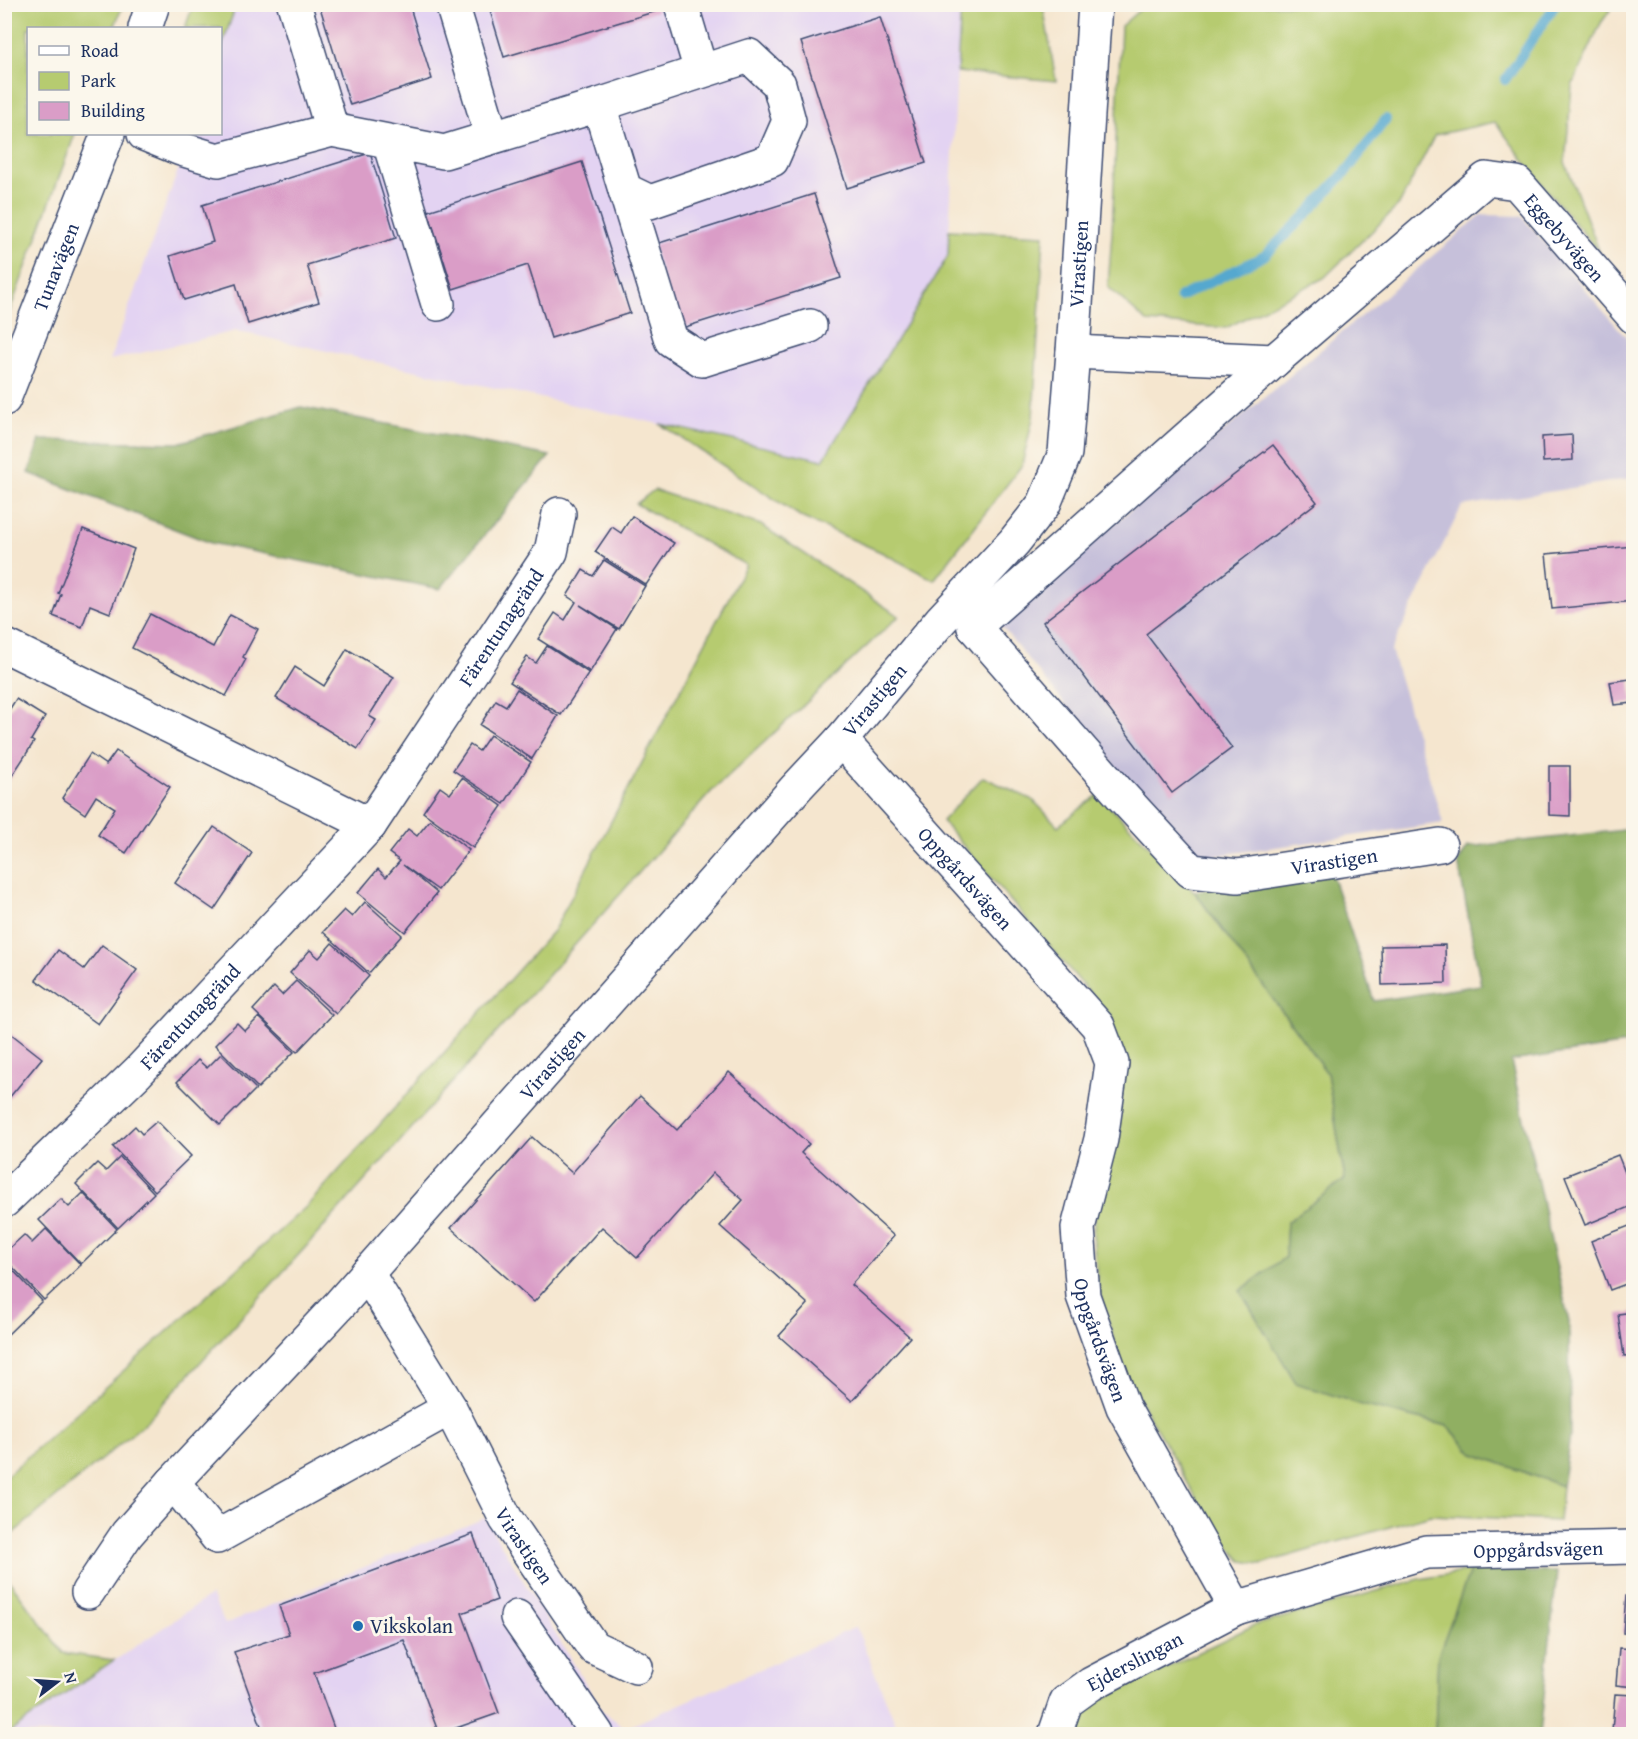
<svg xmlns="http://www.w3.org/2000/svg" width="1638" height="1739" font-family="'Gentium Book Plus',serif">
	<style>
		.built { fill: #e3d3f2 }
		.industrial { fill: #c6c0da }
		.green { fill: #b6cb70; stroke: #687d67; stroke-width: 1.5 }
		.forest { fill: #90af62; stroke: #566f60; stroke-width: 1.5 }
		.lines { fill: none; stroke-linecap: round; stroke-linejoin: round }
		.stream { stroke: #54a8cf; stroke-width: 10 }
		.building { fill: #da9dc7 }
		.minor-casing { stroke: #3c4a6f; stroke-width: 36 }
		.minor { stroke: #fff; stroke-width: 33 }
		.poi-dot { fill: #1f6fb2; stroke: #fbf7ec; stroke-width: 2 }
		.labels { text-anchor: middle; stroke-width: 6; stroke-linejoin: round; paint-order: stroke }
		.street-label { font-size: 20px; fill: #1b2f5e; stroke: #fbf7ec }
		.poi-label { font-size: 20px; fill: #1b2f5e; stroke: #fbf7ec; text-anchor: start }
	</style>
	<rect width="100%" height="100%" fill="#fbf7ec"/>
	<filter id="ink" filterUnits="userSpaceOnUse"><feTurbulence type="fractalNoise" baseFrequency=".0167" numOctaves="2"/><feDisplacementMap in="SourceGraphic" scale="12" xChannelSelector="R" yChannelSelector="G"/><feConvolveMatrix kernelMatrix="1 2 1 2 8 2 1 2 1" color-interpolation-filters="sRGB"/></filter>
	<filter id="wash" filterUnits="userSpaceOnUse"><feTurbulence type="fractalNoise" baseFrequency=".008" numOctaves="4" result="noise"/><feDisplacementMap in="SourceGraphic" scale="24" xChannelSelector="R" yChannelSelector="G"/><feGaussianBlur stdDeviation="1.35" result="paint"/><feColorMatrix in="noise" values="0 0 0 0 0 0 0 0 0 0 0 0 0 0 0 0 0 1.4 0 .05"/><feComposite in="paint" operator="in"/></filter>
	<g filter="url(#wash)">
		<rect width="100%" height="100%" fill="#f5e6cf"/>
		<g class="built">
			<polygon points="236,5 960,5 948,256 823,460 236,331 110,360 191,134 220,134 221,49"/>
			<polygon points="485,1518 603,1712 626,1728 856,1627 900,1734 7,1734 211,1595 225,1624"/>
		</g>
		<polygon class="industrial" points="1481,215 1521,216 1633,345 1633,478 1462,506 1391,650 1443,823 1191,859 998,622"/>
		<g class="green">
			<polygon points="5,4 123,5 114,28 28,28 28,134 75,134 5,324"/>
			<polygon points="961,4 1043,5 1056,81 957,72"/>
			<polygon points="193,5 236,5 221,49 220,28 185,28"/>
			<polygon points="1145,5 1614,5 1601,23 1572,86 1565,162 1600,253 1546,189 1495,122 1435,135 1399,205 1324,278 1226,328 1147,322 1108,287 1112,233 1121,26"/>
			<polygon points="949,230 1044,235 1033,418 1022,465 934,580 881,552 803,518 660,424 823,460 948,256"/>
			<polygon points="654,490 761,525 899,616 711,792 313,1239 145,1423 5,1540 5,1477 307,1206 554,930 746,565 636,504"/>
			<polygon points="983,777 1033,800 1058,826 1098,795 1194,891 1327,1073 1345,1180 1287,1222 1285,1257 1240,1291 1297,1383 1362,1405 1448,1426 1472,1453 1562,1486 1559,1521 1431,1515 1261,1564 1242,1561 1216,1532 1124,1373 1098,1288 1093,1235 1113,1020 942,821"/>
			<polygon points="1470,1571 1438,1656 1435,1734 1070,1734 1090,1705 1252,1626 1420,1579"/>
			<polygon points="5,1575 63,1653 114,1660 7,1734 4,1734"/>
		</g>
		<g class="forest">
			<polygon points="301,407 550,456 440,589 211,543 29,473 40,440 178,443"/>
			<polygon points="1633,829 1633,1043 1511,1061 1569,1322 1570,1437 1562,1486 1472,1453 1448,1426 1362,1405 1296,1383 1240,1291 1285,1257 1287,1222 1345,1179 1327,1073 1194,891 1331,872 1374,1001 1481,985 1458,862 1468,847"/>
			<polygon points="1470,1571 1557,1572 1540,1734 1435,1734 1438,1656"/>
		</g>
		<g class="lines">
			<g class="stream">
				<polyline points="1505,80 1556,4"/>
				<polyline points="1180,297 1264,256 1305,216 1350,167 1386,119"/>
			</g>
		</g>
		<g id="blocks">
			<g class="building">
				<polygon points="319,4 409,4 432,79 350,105"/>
				<polygon points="488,4 655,4 657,11 504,57"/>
				<polygon points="880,17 926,163 847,188 801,42"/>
				<polygon points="370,153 396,238 307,265 319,302 248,324 236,284 184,300 170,256 213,242 202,205"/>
				<polygon points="582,162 630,313 551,338 528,265 453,289 428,211"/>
				<polygon points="814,194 841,278 679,329 653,245"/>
				<polygon points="1572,435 1573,460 1543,462 1542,437"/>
				<polygon points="1273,445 1317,502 1146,634 1232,748 1172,793 1043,622"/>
				<polygon points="632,516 674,543 646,585 595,552 612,527 621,533"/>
				<polygon points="83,529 134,549 110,613 90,605 82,627 53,616 61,594 58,593"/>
				<polygon points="1634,546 1634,601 1552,609 1546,554"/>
				<polygon points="604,560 645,586 619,629 580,605 617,629 590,672 538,639 555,613 565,620 576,602 567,596 583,570 593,576"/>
				<polygon points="150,614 213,647 230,615 258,629 243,657 246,659 226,696 132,648"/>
				<polygon points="547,646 589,673 561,715 510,682 527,657 536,663"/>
				<polygon points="347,649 394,677 369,716 376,720 358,749 276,698 295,667 324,686"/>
				<polygon points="1630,679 1633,703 1614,705 1610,682"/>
				<polygon points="517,689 558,716 532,759 480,725 496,700 506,706"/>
				<polygon points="16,699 45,717 31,740 34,742 4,788 4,718"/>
				<polygon points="490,735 531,762 504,804 453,770 470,745 479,751"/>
				<polygon points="116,751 170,787 126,853 98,835 115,808 96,796 85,814 62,798 90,754 106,765"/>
				<polygon points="1549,766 1570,766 1570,816 1549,815"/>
				<polygon points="462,778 502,806 473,848 423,812 440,787 450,794"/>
				<polygon points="430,820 469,850 438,890 403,865 437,893 405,932 358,893 378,869 386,877 400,861 389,853 408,829 417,836"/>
				<polygon points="214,827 252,853 214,910 175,883"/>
				<polygon points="365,902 402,935 369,973 323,932 344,910 352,917"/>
				<polygon points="332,943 369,976 336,1014 290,973 310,950 319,958"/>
				<polygon points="102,945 137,970 98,1024 36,980 58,950 84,969"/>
				<polygon points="1445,945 1446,983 1382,985 1381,946"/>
				<polygon points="296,981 332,1015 297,1052 253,1010 274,987 282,995"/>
				<polygon points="259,1017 294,1052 258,1088 215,1045 237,1023 245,1031"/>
				<polygon points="5,1029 42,1058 4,1104 4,1030"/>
				<polygon points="221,1054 256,1089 220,1125 177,1082 198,1060 207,1068"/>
				<polygon points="729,1072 809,1144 801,1153 894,1236 851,1285 910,1337 852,1401 779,1336 808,1304 720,1226 743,1200 713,1173 637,1258 602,1227 534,1302 451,1228 532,1137 572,1173 640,1096 677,1130"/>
				<polygon points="157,1121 191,1156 155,1191 113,1147 135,1126 142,1134"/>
				<polygon points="1618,1155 1634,1195 1634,1205 1585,1225 1565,1176"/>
				<polygon points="120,1157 154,1193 118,1228 76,1184 97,1163 106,1171"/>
				<polygon points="83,1193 117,1229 81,1264 39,1220 61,1199 69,1207"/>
				<polygon points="1634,1224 1634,1281 1610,1290 1591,1241"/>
				<polygon points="46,1229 81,1265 44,1300 4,1258 4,1253 24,1235 32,1243"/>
				<polygon points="8,1265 42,1301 6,1336 4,1268"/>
				<polygon points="1634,1312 1634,1355 1624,1356 1618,1314"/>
				<polygon points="473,1534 497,1600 462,1613 499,1713 439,1734 404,1640 314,1673 335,1731 324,1734 264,1734 234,1652 289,1634 279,1606"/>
				<polygon points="1626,1596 1634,1597 1634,1634 1623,1633"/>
				<polygon points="1619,1648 1634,1649 1634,1687 1616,1685"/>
				<polygon points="1615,1694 1634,1695 1634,1732 1612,1731"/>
			</g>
		</g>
	</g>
	<g filter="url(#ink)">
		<use href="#blocks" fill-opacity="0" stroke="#3c4a6f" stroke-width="1.5"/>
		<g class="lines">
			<defs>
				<g id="minor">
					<polyline points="294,4 332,130"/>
					<polyline points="452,4 492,137"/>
					<polyline points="681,4 701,71"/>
					<polyline points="145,28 153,4"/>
					<polyline points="144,134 181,149 218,160 332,130 444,152 599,105 625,190 650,202 772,160 789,121 779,84 749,56 599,105"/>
					<polyline points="389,142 438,304"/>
					<polyline points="625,190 671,340 702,360 810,326"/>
					<polyline points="1073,352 1274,361"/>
					<path id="s1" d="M4,399L108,134"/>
					<path id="s2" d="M974,627L1274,361L1486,179L1517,183L1634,317"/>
					<path id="s3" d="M974,627L1120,794L1191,871L1238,876L1440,845"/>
					<polyline points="4,645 370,825"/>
					<path id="s4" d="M841,740L1098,1026L1112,1063L1101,1139L1078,1228L1083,1296L1123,1407L1236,1608L1426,1552L1634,1547"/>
					<path id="s5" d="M4,1201L138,1072L370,825L551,552L559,514"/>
					<path id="s6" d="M367,1273L450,1408L506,1519L593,1647L636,1667"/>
					<polyline points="173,1482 217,1537 450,1408"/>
					<path id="s7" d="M88,1592L127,1534L173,1482L340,1304L796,788L841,740L941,620L1014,542L1044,504L1065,453L1073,352L1095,4"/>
					<polyline points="517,1617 597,1734"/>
					<path id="s8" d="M1055,1734L1066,1702L1091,1684L1236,1608"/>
				</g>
			</defs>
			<use href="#minor" class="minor-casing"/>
			<use href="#minor" class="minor"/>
		</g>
	</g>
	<circle class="poi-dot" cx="358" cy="1626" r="6"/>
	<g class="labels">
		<g class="street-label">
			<text dy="7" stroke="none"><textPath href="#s2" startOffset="784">Eggebyvägen</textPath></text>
			<text dy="7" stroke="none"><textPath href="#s7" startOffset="1694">Virastigen</textPath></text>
			<text dy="7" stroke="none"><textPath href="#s1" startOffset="142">Tunavägen</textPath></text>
			<text dy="7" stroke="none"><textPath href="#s5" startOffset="762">Färentunagränd</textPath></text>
			<text dy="7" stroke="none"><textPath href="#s7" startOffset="1190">Virastigen</textPath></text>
			<text dy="7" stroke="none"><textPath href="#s3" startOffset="471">Virastigen</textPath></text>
			<text dy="7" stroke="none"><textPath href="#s4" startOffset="186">Oppgårdsvägen</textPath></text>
			<text dy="7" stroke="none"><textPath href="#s5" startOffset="262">Färentunagränd</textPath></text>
			<text dy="7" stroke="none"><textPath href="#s7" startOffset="704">Virastigen</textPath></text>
			<text dy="7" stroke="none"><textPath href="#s4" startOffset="708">Oppgårdsvägen</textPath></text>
			<text dy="7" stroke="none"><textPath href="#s6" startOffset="315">Virastigen</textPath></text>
			<text dy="7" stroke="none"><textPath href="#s4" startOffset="1320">Oppgårdsvägen</textPath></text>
			<text dy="7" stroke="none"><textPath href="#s8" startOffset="114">Ejderslingan</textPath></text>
		</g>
		<g class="poi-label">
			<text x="370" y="1633">Vikskolan</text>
		</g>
	</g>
	<rect width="1638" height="1739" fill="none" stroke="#fbf7ec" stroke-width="24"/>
	<rect x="27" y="27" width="195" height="108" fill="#fbf7ec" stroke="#a1a7b3" stroke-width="1.5"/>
	<rect x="39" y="46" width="30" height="9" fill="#ffffff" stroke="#a1a7b3" stroke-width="1.5"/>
	<text x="81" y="57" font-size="18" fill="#1b2f5e">Road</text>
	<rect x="39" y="72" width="30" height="18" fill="#b6cb70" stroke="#a1a7b3" stroke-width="1.5"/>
	<text x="81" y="87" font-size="18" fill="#1b2f5e">Park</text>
	<rect x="39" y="102" width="30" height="18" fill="#da9dc7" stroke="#a1a7b3" stroke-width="1.5"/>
	<text x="81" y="117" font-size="18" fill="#1b2f5e">Building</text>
	<g transform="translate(57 1682) rotate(73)" stroke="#fbf7ec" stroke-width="4.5" paint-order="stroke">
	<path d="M0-4.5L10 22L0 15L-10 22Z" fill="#1b2f5e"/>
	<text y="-9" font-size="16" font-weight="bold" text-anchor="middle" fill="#1b2f5e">N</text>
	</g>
</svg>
